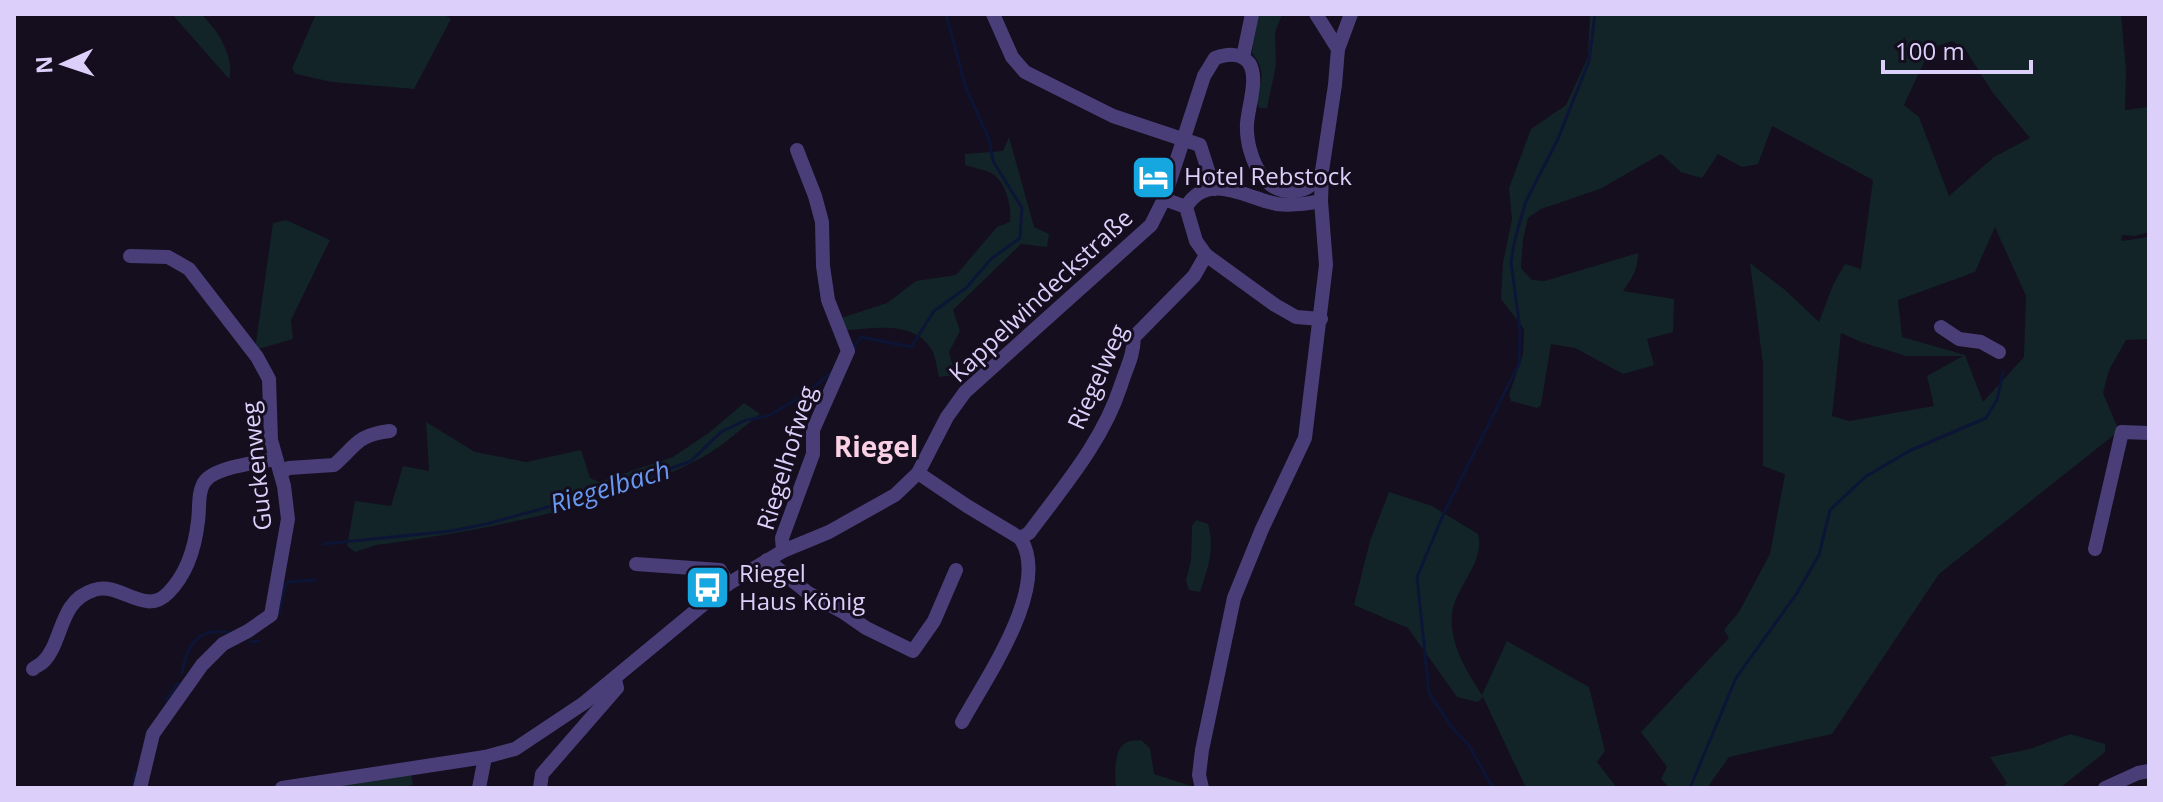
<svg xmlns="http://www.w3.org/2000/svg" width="2163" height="802" font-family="'Open Sans',sans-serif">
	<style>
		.green { fill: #122427; fill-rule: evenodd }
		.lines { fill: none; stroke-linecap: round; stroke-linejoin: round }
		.stream { stroke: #0d1537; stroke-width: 3 }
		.minor { stroke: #4a3e78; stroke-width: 14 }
		.labels { text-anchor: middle; stroke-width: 6; stroke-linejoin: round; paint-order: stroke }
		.poi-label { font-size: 24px; fill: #dccffa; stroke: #140e1e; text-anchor: start }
		.street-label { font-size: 24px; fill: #dccffa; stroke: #140e1e }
		.water-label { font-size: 26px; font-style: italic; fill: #6898f0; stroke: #140e1e }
		.quarter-label { font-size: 28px; font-weight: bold; fill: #fad1e4; stroke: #140e1e }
	</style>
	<rect width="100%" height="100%" fill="#140e1e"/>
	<g class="green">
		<path d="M172,14H201C217,29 235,57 229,79Z"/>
		<polygon points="316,14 443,14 451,19 414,89 332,82 296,74 292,69"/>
		<path d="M1256,14H1282L1275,33L1276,65L1267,108H1259C1250,85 1274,82 1252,53Z"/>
		<path d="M1590,14H2121L2126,70L2125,110L2149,107V232L2135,236L2122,235L2121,241L2149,237V339L2126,340L2109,370L2103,393L2119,431L1939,574L1832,734L1729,757L1707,788H1670L1661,779L1667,767L1641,732L1729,638L1724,630L1739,612L1770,554L1785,474L1763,466V364L1750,263L1785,290L1819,322L1833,285L1845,264L1861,269L1873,180L1772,126L1758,164L1742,167L1718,154L1702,178L1681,172L1661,154L1600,189L1541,209L1528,218L1523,239L1521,268L1532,280L1545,281L1638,253C1638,270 1632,278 1623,291L1674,299L1673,332L1647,339L1654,365L1623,374L1575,348L1551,344L1541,405L1537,408L1511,401L1509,395L1523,354L1524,329L1501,299L1503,263L1512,219L1509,188L1531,129L1566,105L1588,57ZM1952,41L1965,49L1993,93L2030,138L1994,157L1949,196L1919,117L1904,105L1930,49ZM1995,227L2026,296L2024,357L1983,402L1965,355L1902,337L1898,300L1975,272ZM1841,333L1861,342L1906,356H1963L1927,376L1934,406L1849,421L1832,416Z"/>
		<path d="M1009,137L1034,227L1049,234L1047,247L1021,244L953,310L960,331L949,352L955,375L939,377C937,369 936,359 933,352C917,320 875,328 847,330L841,318L887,303L916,281L956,275L997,227L1010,222C1012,207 1006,181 991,173C984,169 973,168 965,165V154L1003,151Z"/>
		<polygon points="286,220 330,240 291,320 293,339 255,350 273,223"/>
		<path d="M744,403L760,414C741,429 722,447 701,458C609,508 479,531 376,545L355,552L347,546L355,501L391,506L403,466L429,471L426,422L475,452L526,462L581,450L590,478L599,482L673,457L710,432Z"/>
		<path d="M1389,492L1432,506L1478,534C1485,564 1456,585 1452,614C1449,643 1467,672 1482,695L1507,641L1589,687L1605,751L1597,762L1617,788H1526L1483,697L1478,702L1457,697L1408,628L1354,605L1370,541Z"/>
		<path d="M1196,520L1208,524C1215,550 1208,568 1200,592L1189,590L1186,581L1191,560L1192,526Z"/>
		<polygon points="2070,734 2105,744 2105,752 2060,788 2002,788 2007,783 1990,757 2030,749"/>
		<path d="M1141,740L1150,748L1154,774L1197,788H1116C1115,775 1113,748 1127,742C1132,740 1137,741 1141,740Z"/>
		<polygon points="411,775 413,785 394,788 323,788"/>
	</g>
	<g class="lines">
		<g class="stream">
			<polyline points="854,347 861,337 911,347 934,311 966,288 991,259 1020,238 1022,208 993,161 989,139 966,88 946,14"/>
			<polyline points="324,544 451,531 486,524 618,488 691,461 721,432 746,420 768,416 806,394 833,371"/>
			<polyline points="279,613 285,585 288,582 315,580"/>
			<polyline points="250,642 259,641"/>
			<path d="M182,673C187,645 198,626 230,633"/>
			<polyline points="166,700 178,683"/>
			<polyline points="133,788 135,773"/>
			<polyline points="1493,788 1468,744 1453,729 1429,693 1417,577 1443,515 1519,364 1520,329 1511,262 1515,239 1526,201 1557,141 1589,61 1595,14"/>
			<polyline points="1690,788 1736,678 1797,593 1819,555 1830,510 1865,477 1909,451 1986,418 1997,400 2003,372"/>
		</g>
		<g class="minor">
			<polyline points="993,14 1012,57 1025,72 1113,116 1200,145 1214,189"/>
			<polyline points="1338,49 1351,14"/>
			<polyline points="1243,57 1252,14"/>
			<polyline points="1164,199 1186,207 1196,241 1206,255 1275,305 1296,317 1321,319"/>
			<path d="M1186,207C1208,170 1248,199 1277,204C1292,206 1306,204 1321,201"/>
			<polyline points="130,256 168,257 189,269 257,357 269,379 271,440 284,486 288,519 271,615 248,631 223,644 202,665 153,734 140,788"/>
			<polyline points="1941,327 1959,339 1981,342 1999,352"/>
			<path d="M280,472L289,468L334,465C356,446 356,435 390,431"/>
			<path d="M918,473L967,506L1020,538L1029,533C1064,486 1103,441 1121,385C1127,366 1133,358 1134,337L1194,276L1206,255"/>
			<polyline points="2095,549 2122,432 2149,433"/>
			<polyline points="783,551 782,538 813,454 813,430 848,351 828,300 823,266 822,222 815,196 797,150"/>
			<polyline points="767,560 808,593 843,612 866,628 913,651 934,621 956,570"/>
			<polyline points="636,564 720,570 728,584"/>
			<path d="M33,669C36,666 40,665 43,662C64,641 58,601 94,590C120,581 145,617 168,593C187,574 195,548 198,521C200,509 197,490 206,480C218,467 258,462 276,459"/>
			<path d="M962,722C986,678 1052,585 1020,538"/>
			<path d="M282,788L485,757L515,749L584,703L728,584L783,551L829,532L895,495L918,473L947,417L965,392L1151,225L1164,199L1204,76L1215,58C1226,54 1241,52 1249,63C1259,78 1248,107 1247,124C1246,141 1252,162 1262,176C1270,187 1280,192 1294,191C1308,190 1315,183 1322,171L1335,85L1338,49L1316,14"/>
			<polyline points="479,788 485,757"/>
			<polyline points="540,788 542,774 617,688 615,680"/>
			<polyline points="1202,788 1199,775 1202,750 1234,598 1262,529 1305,438 1326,265 1321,201 1322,173"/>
			<polyline points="2105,788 2138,773 2149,771"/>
		</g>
	</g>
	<defs>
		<symbol id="hotel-square" viewBox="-11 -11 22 22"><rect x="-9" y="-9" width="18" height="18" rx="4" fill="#16a7e0" stroke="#140e1e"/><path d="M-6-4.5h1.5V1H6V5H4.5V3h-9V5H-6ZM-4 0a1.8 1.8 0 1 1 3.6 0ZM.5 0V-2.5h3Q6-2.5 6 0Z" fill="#fff"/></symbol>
		<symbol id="bus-square" viewBox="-11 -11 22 22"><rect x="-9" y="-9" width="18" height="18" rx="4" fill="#16a7e0" stroke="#140e1e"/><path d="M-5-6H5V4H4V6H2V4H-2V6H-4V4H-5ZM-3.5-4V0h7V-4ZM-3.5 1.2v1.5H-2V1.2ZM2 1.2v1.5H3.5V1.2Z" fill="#fff"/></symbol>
	</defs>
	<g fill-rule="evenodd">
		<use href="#hotel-square" x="1128" y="152" width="51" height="51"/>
		<use href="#bus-square" x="682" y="562" width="51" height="51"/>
	</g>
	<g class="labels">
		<g class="poi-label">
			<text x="1184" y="185">Hotel Rebstock</text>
			<text x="739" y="582">Riegel<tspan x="739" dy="28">Haus König</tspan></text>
		</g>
		<g class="street-label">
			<text transform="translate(1041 296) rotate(-43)" y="8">Kappelwindeckstraße</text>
			<text transform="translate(1098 377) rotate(-66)" y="8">Riegelweg</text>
			<text transform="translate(787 458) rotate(-73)" y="8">Riegelhofweg</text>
			<text transform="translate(257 466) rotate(-96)" y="8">Guckenweg</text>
		</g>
		<g class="water-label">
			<text transform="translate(610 487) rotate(-17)" y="9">Riegelbach</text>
		</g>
		<g class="quarter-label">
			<text x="876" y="457">Riegel</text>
		</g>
	</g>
	<rect width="2163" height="802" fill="none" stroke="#dccffa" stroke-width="32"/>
	<g transform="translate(64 64) rotate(267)" stroke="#140e1e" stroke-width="6" paint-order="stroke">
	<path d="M0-6L14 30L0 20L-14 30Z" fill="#dccffa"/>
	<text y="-12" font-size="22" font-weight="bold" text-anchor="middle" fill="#dccffa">N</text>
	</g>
	<path d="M1883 60v12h148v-12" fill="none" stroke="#dccffa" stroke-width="4"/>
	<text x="1895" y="60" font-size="24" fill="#dccffa" stroke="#140e1e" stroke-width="6" paint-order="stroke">100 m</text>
</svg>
